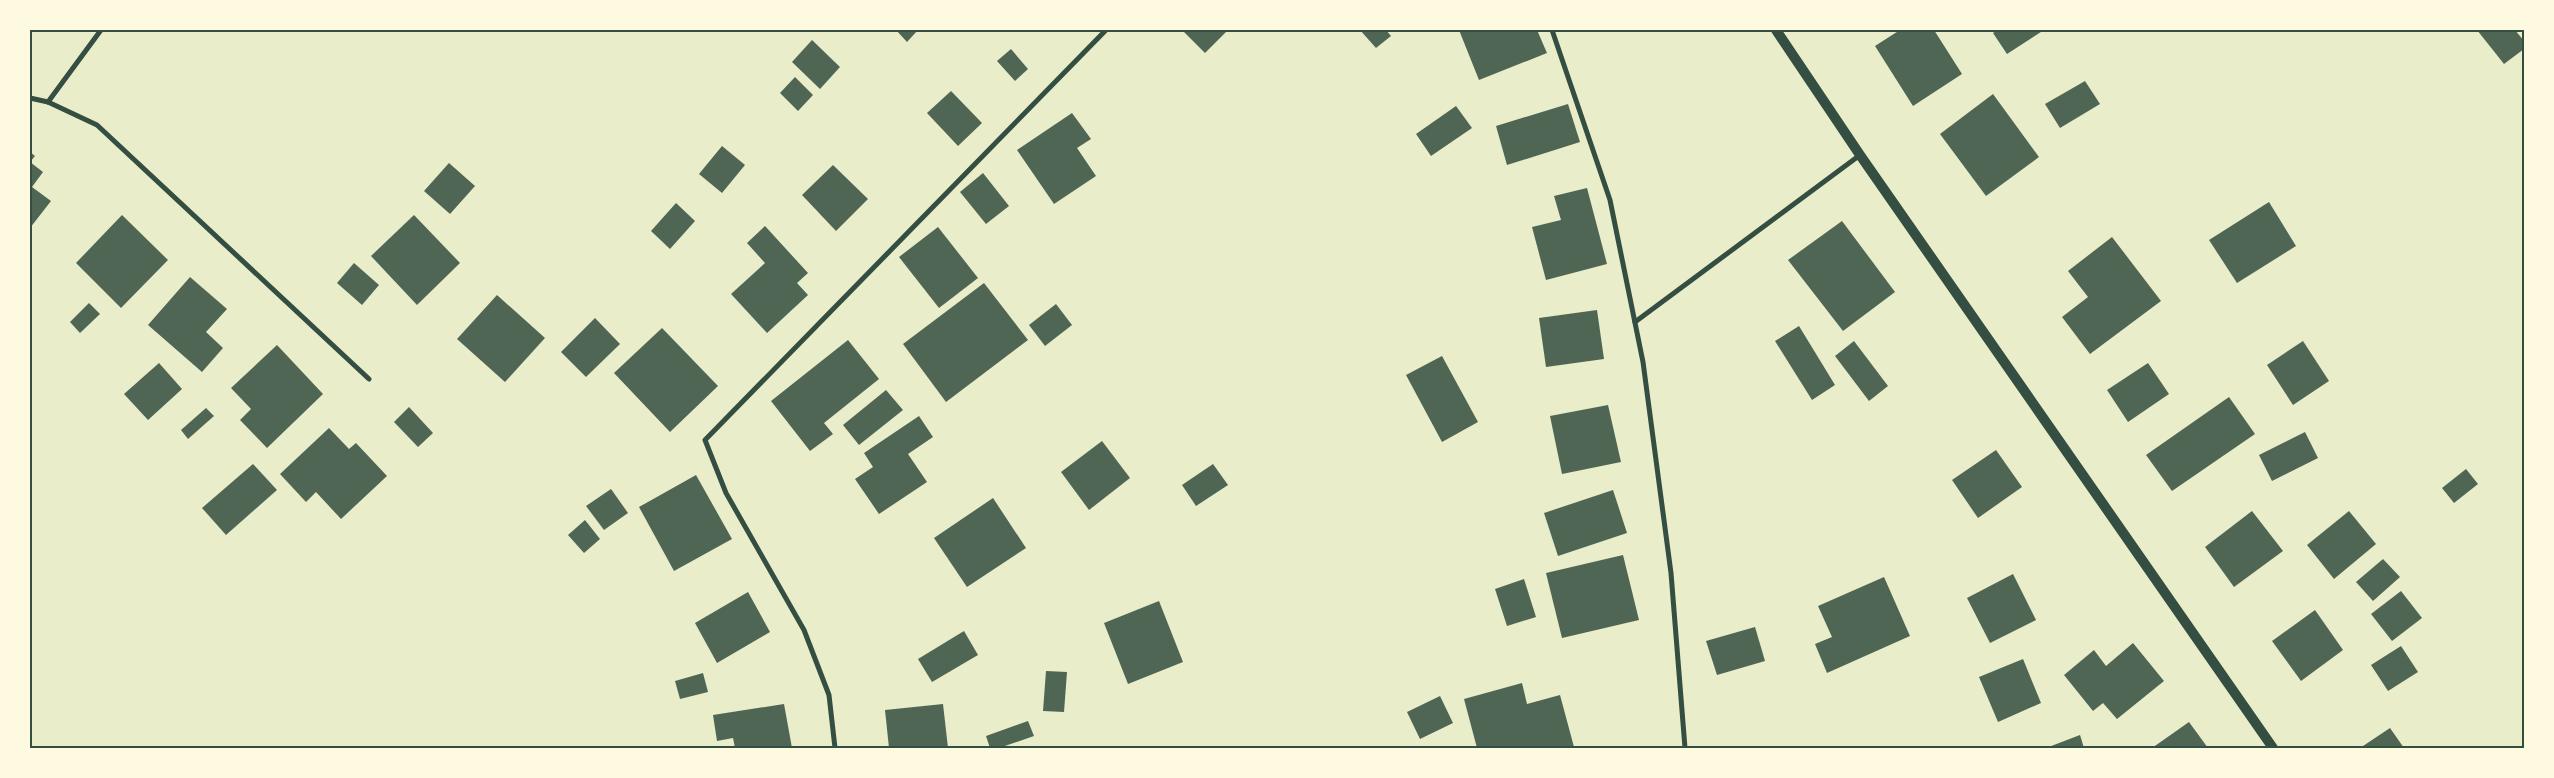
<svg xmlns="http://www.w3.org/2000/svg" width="2554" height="778" font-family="'DM Sans',sans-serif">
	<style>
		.building { fill: #4f6655 }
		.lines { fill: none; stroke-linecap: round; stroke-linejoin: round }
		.minor { stroke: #344e41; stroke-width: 5 }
		.secondary { stroke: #344e41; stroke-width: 10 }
		.neatline { fill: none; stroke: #344e41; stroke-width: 2 }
	</style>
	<rect width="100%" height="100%" fill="#e9edc9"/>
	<g class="building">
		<polygon points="896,30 918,30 907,42"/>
		<polygon points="1182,30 1228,30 1205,53"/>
		<polygon points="1360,30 1386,30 1391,36 1376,48"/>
		<polygon points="1459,30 1537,30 1547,53 1479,80"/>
		<polygon points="1900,30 1934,30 1962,74 1913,106 1875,46"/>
		<polygon points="1997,30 2044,30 2007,54 1993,33"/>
		<polygon points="2477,30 2515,30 2524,41 2524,49 2504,64"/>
		<polygon points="812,40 840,67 820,89 792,62"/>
		<polygon points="1011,49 1028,69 1015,81 997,61"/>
		<polygon points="795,77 813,95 798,111 780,93"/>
		<polygon points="2085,81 2100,104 2060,128 2045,104"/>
		<polygon points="951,91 982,123 958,146 927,113"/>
		<polygon points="1993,94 2039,157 1986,196 1940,134"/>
		<polygon points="1568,104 1580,142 1507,165 1496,126"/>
		<polygon points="1456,106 1472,128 1431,156 1416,134"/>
		<polygon points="1072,113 1091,139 1077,148 1096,176 1054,204 1017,150"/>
		<polygon points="722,146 745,165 722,193 699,174"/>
		<polygon points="30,152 35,156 30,162 43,172 32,187 51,201 30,228"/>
		<polygon points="449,163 475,186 450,214 424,191"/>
		<polygon points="833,165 868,199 836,231 802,195"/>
		<polygon points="983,173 1009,206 986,224 960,192"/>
		<polygon points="1587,188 1607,264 1546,280 1532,227 1561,220 1554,196"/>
		<polygon points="2269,202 2296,246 2237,283 2209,240"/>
		<polygon points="676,203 695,221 670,249 651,231"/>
		<polygon points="122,215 168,260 121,308 76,263"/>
		<polygon points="414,215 460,263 417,305 371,256"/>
		<polygon points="1842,221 1895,292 1843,331 1788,260"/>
		<polygon points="765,226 808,273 797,283 808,295 767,333 731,294 765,263 747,243"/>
		<polygon points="938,227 978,278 939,308 899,257"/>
		<polygon points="2112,237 2161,301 2090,354 2062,317 2088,297 2068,271"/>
		<polygon points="354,263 379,285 362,305 337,283"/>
		<polygon points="190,277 227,309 206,332 223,348 202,372 148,325"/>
		<polygon points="984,283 1028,340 946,402 903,344"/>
		<polygon points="497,295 545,338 505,382 457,339"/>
		<polygon points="89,303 100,314 80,333 70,322"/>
		<polygon points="1056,304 1072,325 1045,346 1029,325"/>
		<polygon points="1597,310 1604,359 1546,367 1539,318"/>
		<polygon points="595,318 620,344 586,377 561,352"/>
		<polygon points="1799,326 1835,385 1812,400 1775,341"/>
		<polygon points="662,328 718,386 670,432 614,373"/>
		<polygon points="848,340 879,379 824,423 833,434 810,451 771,401"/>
		<polygon points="1854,341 1888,386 1869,401 1835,356"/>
		<polygon points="2303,341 2329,381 2293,405 2267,365"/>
		<polygon points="277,345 323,394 267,448 240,420 251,409 231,388"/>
		<polygon points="1442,356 1478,422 1442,442 1406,375"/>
		<polygon points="159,363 182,389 148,420 124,394"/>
		<polygon points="2148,363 2169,394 2128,422 2107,390"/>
		<polygon points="886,390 903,410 859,445 843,425"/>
		<polygon points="2229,397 2255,434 2172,491 2146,455"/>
		<polygon points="1608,405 1621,462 1562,474 1550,416"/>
		<polygon points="409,407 433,433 418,447 394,422"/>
		<polygon points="206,408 214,416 188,439 181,430"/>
		<polygon points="919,416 933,437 908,454 927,482 879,514 855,479 873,467 864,453"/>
		<polygon points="329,428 349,449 356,443 387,476 341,519 316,492 306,502 280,474"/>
		<polygon points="2305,432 2318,458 2272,481 2259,455"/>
		<polygon points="1102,441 1130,478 1089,510 1061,472"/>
		<polygon points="1996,450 2022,487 1978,518 1952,480"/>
		<polygon points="253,464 277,490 226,535 202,508"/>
		<polygon points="1213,464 1228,485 1196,506 1182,485"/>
		<polygon points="2466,469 2478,484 2454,503 2442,488"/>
		<polygon points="696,475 732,539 674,571 639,507"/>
		<polygon points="611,489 628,513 604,530 586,506"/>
		<polygon points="1613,490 1627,533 1558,556 1544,513"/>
		<polygon points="993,498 1026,548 967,587 934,538"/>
		<polygon points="2252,511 2283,551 2234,587 2205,547"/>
		<polygon points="2349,511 2376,544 2334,579 2307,545"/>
		<polygon points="585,520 600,539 584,553 568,535"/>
		<polygon points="1623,555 1639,620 1562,638 1546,573"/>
		<polygon points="2383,559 2400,577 2373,601 2356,582"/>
		<polygon points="2013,574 2036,620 1990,643 1967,598"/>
		<polygon points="1884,577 1910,636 1827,673 1815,644 1832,637 1818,606"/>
		<polygon points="1524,579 1536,617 1507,626 1495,589"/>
		<polygon points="2401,591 2422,618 2392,641 2371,614"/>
		<polygon points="748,592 770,632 717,663 695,623"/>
		<polygon points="1159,601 1183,662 1128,684 1104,623"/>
		<polygon points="2315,610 2343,650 2301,681 2272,641"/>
		<polygon points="1755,627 1765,661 1717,675 1706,641"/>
		<polygon points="964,631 978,655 932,682 918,659"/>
		<polygon points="2133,643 2164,681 2117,719 2103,703 2093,711 2064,675 2094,650 2106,666"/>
		<polygon points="2401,646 2418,672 2388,691 2371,665"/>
		<polygon points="2023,659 2041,703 1998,722 1979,677"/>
		<polygon points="1046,671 1067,672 1064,712 1043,711"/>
		<polygon points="703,673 708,692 680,699 675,681"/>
		<polygon points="1522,683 1527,704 1560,695 1574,747 1477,748 1464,699"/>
		<polygon points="1440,696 1453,723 1420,739 1407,712"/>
		<polygon points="784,704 792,748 735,748 733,738 717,741 713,715"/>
		<polygon points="943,704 948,748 889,748 885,710"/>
		<polygon points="1028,721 1034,736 999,748 990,748 986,736"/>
		<polygon points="2189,722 2208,748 2152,748"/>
		<polygon points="2390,728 2404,748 2360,748"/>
		<polygon points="2080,735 2084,748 2046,748"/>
	</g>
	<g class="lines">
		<g class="minor">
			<polyline points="1552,30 1610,200 1643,362 1671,573 1685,748"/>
			<polyline points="30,98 48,102 97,125 369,379"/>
			<polyline points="48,102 101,30"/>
			<polyline points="1635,322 1860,155"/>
			<polyline points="835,748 829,695 804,630 726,493 705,440 1106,30"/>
		</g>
		<polyline class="secondary" points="1776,30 1860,155 2273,748"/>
	</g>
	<rect width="2554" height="778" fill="none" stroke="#fefae0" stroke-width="62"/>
	<rect x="31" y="31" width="2492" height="716" class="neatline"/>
</svg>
